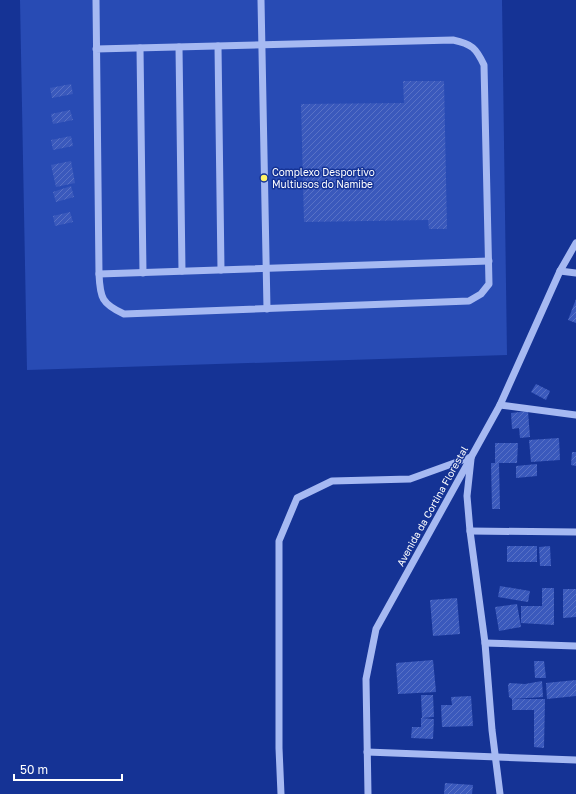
<svg xmlns="http://www.w3.org/2000/svg" width="576" height="794" font-family="'Golos Text',sans-serif">
	<style>
		.pitch { fill: #284bb4 }
		.building { fill: url(#building-hatch) }
		.lines { fill: none; stroke-linecap: round; stroke-linejoin: round }
		.minor { stroke: #a6b9f2; stroke-width: 7 }
		.poi-dot { fill: #fff267; stroke: #153395; stroke-width: 1.5 }
		.labels { text-anchor: middle; stroke-width: 3; stroke-linejoin: round; paint-order: stroke }
		.poi-label { font-size: 10px; fill: #fff; stroke: #153395; text-anchor: start }
		.street-label { font-size: 10px; fill: #fff; stroke: #153395 }
	</style>
	<defs>
		<pattern id="building-hatch" width="6" height="6" patternUnits="userSpaceOnUse"><rect width="6" height="6" fill="#3a59bc"/><path d="M-1 1l2-2M0 6l6-6M5 7l2-2" fill="none" stroke="#5872c6"/></pattern>
	</defs>
	<rect width="100%" height="100%" fill="#153395"/>
	<polygon class="pitch" points="20,0 502,0 507,355 27,370"/>
	<g class="building">
		<polygon points="403,81 444,81 447,229 429,229 428,220 304,222 301,104 404,103"/>
		<polygon points="71,84 73,94 52,98 50,88"/>
		<polygon points="70,110 73,120 53,124 51,114"/>
		<polygon points="71,136 73,146 53,150 51,140"/>
		<polygon points="71,161 75,183 56,187 51,165"/>
		<polygon points="71,186 74,197 56,202 53,192"/>
		<polygon points="70,212 73,222 55,226 53,216"/>
		<polygon points="576,299 576,323 568,320"/>
		<polygon points="536,384 550,391 546,400 531,392"/>
		<polygon points="528,411 530,437 520,438 519,428 512,429 511,413"/>
		<polygon points="559,438 560,460 531,462 529,440"/>
		<polygon points="495,443 518,443 517,463 499,463 500,509 492,509 491,463 495,463"/>
		<polygon points="572,452 576,452 576,466 571,465"/>
		<polygon points="537,464 537,476 516,478 516,466"/>
		<rect x="507" y="546" width="30" height="16"/>
		<polygon points="550,546 551,566 540,566 539,547"/>
		<polygon points="500,586 530,591 528,602 498,597"/>
		<polygon points="542,588 554,588 554,625 521,623 521,606 542,606"/>
		<polygon points="563,589 576,589 576,617 563,618"/>
		<polygon points="457,598 460,634 433,636 430,600"/>
		<polygon points="517,604 521,627 499,631 495,607"/>
		<polygon points="433,660 436,692 398,694 396,663"/>
		<polygon points="534,661 544,661 546,678 535,678"/>
		<polygon points="576,680 576,696 547,699 546,683"/>
		<polygon points="542,681 543,697 513,699 545,699 544,748 534,747 534,710 512,710 512,699 509,697 508,686 509,683 525,684"/>
		<polygon points="421,695 433,695 434,717 422,718"/>
		<polygon points="471,696 473,726 442,727 441,705 452,705 451,697"/>
		<polygon points="421,718 434,719 433,739 411,738 412,727 421,727"/>
		<polygon points="445,783 473,785 472,794 444,794"/>
	</g>
	<g class="lines">
		<g class="minor">
			<path d="M96,0L99,274C100,298 102,304 124,314L469,301L481,294L489,284L484,65C476,48 472,44 453,40L96,49"/>
			<polyline points="261,0 267,309"/>
			<polyline points="218,46 221,270"/>
			<polyline points="179,47 182,271"/>
			<polyline points="140,48 143,273"/>
			<polyline points="560,271 576,273"/>
			<polyline points="99,274 489,261"/>
			<polyline points="500,405 576,415"/>
			<polyline points="471,459 467,496 470,531 485,643 492,730 500,794"/>
			<polyline points="470,531 576,532"/>
			<polyline points="485,643 576,646"/>
			<polyline points="367,752 576,760"/>
			<polyline points="281,794 279,748 279,541 297,498 332,481 410,479 471,457"/>
			<polyline points="368,794 366,679 376,629 500,405 560,271 576,243"/>
		</g>
	</g>
	<circle class="poi-dot" cx="264" cy="178" r="4"/>
	<g class="labels">
		<g class="poi-label">
			<text x="272" y="176">Complexo Desportivo<tspan x="272" dy="12">Multiusos do Namibe</tspan></text>
		</g>
		<g class="street-label">
			<text transform="translate(432 506) rotate(-61)" y="4">Avenida da Cortina Florestal</text>
		</g>
	</g>
	<path d="M14 774v6h108v-6" fill="none" stroke="#ffffff" stroke-width="2"/>
	<text x="20" y="774" font-size="12" fill="#ffffff" stroke="#153395" stroke-width="3" paint-order="stroke">50 m</text>
</svg>
